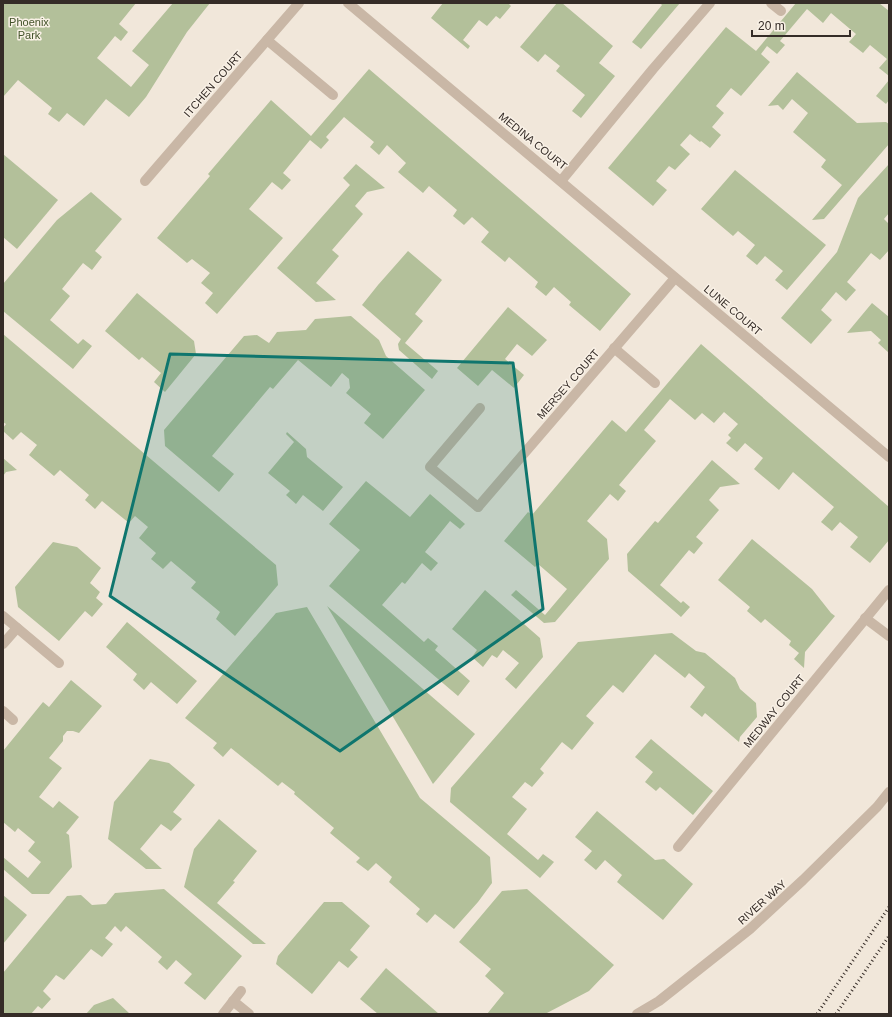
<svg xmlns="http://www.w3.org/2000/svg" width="892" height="1017" font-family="Helvetica,sans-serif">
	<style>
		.green { fill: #b3c09a }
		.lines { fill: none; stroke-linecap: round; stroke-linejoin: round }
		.lane { stroke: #c9b7a6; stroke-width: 10 }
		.street { stroke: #c9b7a6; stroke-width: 10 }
		.rail { stroke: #352c27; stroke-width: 3; stroke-dasharray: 1 3; stroke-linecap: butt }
		.marked { fill: #0f766e; fill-opacity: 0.2; stroke: #0f766e; stroke-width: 3; stroke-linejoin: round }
		.labels { text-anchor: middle; stroke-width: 3; stroke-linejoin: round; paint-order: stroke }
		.park-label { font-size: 11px; fill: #44542b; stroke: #f9f1e6 }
		.street-label { font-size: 11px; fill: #352c27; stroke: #f9f1e6 }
	</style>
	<rect width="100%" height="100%" fill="#f1e7da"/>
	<g class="green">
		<polygon points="3,3 136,3 119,24 128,32 121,41 115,36 97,58 131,87 149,65 132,51 173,3 210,3 187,32 146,97 129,117 106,99 84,126 67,113 59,122 48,114 52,108 18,80 3,97"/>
		<polygon points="443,3 508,3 511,6 500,19 496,16 487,26 479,20 463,40 470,46 468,49 431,18"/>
		<polygon points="557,3 562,3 613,46 599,63 615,76 581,118 572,111 585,95 556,71 560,66 545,54 538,62 520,47"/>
		<polygon points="660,3 680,3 641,49 632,42 662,5"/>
		<polygon points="796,3 879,3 889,11 889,76 879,68 887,59 870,45 863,53 849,42 856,34 831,13 823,23 807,9 780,41 785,45 777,54 767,46 761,54 770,62 741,96 731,88 716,106 724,113 712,127 721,135 710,148 701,141 700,142 690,134 680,145 690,154 675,170 669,166 656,181 667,190 653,206 608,168 726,27 756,51"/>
		<polygon points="369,69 631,294 600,331 569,305 571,302 554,287 546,296 535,287 538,282 509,257 505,262 481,242 489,232 472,217 464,225 453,216 457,210 429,186 423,193 398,172 406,163 387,145 379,155 370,147 374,142 344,117 326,137 329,140 321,149 310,140 283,173 291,180 282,190 272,182 249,209 283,238 217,314 205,303 213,293 201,283 210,273 192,259 187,263 157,238 210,176 208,174 271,100 311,136"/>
		<polygon points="797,72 857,123 886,122 889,124 889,144 824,219 812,220 842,185 821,167 826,160 793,132 808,113 792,99 783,110 778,105 768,106"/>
		<polygon points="889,80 889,100 886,104 876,96"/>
		<polygon points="3,154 58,200 17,249 3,237"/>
		<polygon points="356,164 385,188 367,192 355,206 363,214 332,250 339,256 316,283 336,300 316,302 277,268 350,185 343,178"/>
		<polygon points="889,164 889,213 884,219 889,224 889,250 880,260 871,253 847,282 856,290 846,301 836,292 821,310 832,320 811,344 781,318 837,252 858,198"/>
		<polygon points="735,170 826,245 787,290 775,280 783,271 765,256 757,265 746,256 755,245 738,231 733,236 701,209"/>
		<polygon points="91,192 122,219 95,251 102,257 92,270 83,263 62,289 70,296 50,320 78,344 83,339 92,346 73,369 3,311 3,284 57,220"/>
		<polygon points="408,251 442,280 415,314 423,321 405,343 438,371 432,379 399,350 398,344 401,339 362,305 378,285"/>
		<polygon points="137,293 194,341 196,354 165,392 154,382 161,373 142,357 139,360 105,331"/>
		<polygon points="872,303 889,317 889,353 878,343 881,340 871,331 847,333"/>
		<polygon points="508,307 547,340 532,356 517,344 505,359 524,375 514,388 492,370 478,386 457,368"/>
		<polygon points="351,316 379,340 386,356 425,390 383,439 364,423 371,414 346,393 350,388 349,379 342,373 331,387 298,360 273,389 270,387 212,456 234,474 219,492 165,446 164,430 244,336 257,335 269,343 277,332 306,330 315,319"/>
		<polygon points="3,334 276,565 278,585 235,636 216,619 220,612 191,588 196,582 171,561 163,569 151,559 156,553 139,538 148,527 135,516 129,523 102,501 95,509 85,500 89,495 60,470 54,476 29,455 37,445 21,432 13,440 3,431 3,428 6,424 3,422"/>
		<polygon points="701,344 889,507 889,540 870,563 850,547 858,537 840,522 832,531 821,522 834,507 793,472 779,490 754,469 763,458 745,443 737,452 726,443 731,438 728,435 738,424 724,412 714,423 702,413 695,420 670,399 644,430 656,441 619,485 626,491 618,501 610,494 587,521 607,539 609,559 555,622 544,623 511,595 516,590 545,615 567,589 538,564 535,567 504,541 528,512 532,515 612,420 626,432"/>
		<polygon points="287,432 306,449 307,457 343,487 323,511 303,495 296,504 286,495 290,491 268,473 294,442 286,434"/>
		<polygon points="3,458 17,470 6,472 3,476"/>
		<polygon points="712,460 740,484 720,487 709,500 719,510 696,537 703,543 694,554 689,550 660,585 681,603 683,601 690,607 681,617 628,571 627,554 655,521 658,523"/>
		<polygon points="366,481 410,517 430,494 465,524 460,529 450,521 425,552 438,563 431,571 422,563 405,584 402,582 382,605 424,642 428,638 438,646 435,650 470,681 458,696 329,586 360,550 329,524"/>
		<polygon points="752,539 812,589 831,613 835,616 805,652 804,668 794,659 799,653 789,645 791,641 765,619 761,623 747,611 750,607 718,580"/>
		<polygon points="53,542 77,547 101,568 90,583 100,592 96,598 103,604 92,617 85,611 59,641 18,607 15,587"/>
		<polygon points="485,590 540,638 543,657 516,689 505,679 519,663 503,650 497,658 492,655 483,667 472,657 477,650 452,629"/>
		<polygon points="327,606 475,734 433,784"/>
		<polygon points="307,607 420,798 490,857 492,883 478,902 454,929 435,914 427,923 416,914 420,909 389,882 392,877 376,863 368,871 356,862 360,858 330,833 334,828 294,794 295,792 282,782 278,786 231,748 223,757 213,748 217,743 185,718 276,613"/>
		<polygon points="127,622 197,681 177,704 151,682 144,690 133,680 137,674 106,647"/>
		<polygon points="672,633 696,651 705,653 735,678 740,689 756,703 757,717 740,737 739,742 705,713 702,717 690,707 705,687 689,673 685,678 655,654 623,693 613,685 586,716 594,723 572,750 562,742 540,769 544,773 532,787 525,782 512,797 527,809 507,834 538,860 543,854 554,862 540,878 450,802 451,788 578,642"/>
		<polygon points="71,680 102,706 79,733 73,731 67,731 63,736 63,741 49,758 62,768 39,797 53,808 59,801 79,817 66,833 69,835 72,867 49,894 32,894 3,869 3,857 28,878 41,862 28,851 35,842 18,828 15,832 3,822 3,751 43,702 49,707"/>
		<polygon points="651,739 713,791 693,815 660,787 656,791 645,782 653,772 635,757"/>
		<polygon points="150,759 169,763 195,785 173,812 182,819 171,831 161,824 140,849 162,869 146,869 108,839 114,802"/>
		<polygon points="597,811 655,860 664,859 693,884 663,920 617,882 622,875 605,860 596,870 584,860 592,851 575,837"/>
		<polygon points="219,819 257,851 233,881 235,882 217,903 266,944 253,944 184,887 194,849"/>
		<polygon points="164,889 242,956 205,1000 184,983 192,974 176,960 167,970 158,962 162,957 126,926 121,932 115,926 105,938 113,944 102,957 91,949 64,980 56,975 43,991 51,999 42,1009 38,1006 31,1014 3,1014 3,973 67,896 81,895 92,905 106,904 115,893"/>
		<polygon points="527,889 614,965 589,991 545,1014 487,1014 504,993 485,976 491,969 459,942 502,891"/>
		<polygon points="3,895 27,915 3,944"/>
		<polygon points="324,902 342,902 370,926 350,950 358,957 348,968 339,961 312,994 276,964 278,956"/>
		<polygon points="386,968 439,1014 378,1014 360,999"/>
		<polygon points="113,998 130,1014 86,1014 94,1005"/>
	</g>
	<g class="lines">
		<g class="lane">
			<polyline points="771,3 781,11"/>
			<polyline points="267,40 333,95"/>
			<polyline points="614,348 655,383"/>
			<polyline points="478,507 430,467 480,408"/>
			<polyline points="3,616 59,663"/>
			<polyline points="865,618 889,636"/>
			<polyline points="3,711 13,720"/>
			<polyline points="233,1001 249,1014"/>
		</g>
		<g class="street">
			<polyline points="348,3 889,457"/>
			<polyline points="145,181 299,3"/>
			<polyline points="561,181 653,69 710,3"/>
			<polyline points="478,507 675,278"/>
			<polyline points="3,644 17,628"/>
			<polyline points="678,847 889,590"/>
			<polyline points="223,1014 241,991"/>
			<polyline points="637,1014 659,1001 750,929 803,880 877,807 889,792"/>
		</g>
		<g class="rail">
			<polyline points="817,1014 889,907"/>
			<polyline points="836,1014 889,936"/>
		</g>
	</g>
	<path class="marked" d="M170,354L513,363L543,609L340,751L110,596Z"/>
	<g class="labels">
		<g class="park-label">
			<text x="29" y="26">Phoenix<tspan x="29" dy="13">Park</tspan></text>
		</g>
		<g class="street-label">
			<text transform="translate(213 84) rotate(-49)" y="4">ITCHEN COURT</text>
			<text transform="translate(533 141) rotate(39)" y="4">MEDINA COURT</text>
			<text transform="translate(733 310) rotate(40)" y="4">LUNE COURT</text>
			<text transform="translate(568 384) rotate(-49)" y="4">MERSEY COURT</text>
			<text transform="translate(774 711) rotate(-51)" y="4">MEDWAY COURT</text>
			<text transform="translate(762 902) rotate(-42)" y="4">RIVER WAY</text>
		</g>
	</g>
	<rect width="892" height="1017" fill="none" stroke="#352c27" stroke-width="8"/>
	<path d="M752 30v6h98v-6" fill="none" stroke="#352c27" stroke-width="2"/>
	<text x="758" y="30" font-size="12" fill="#352c27" stroke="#f9f1e6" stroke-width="3" paint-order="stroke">20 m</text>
</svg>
